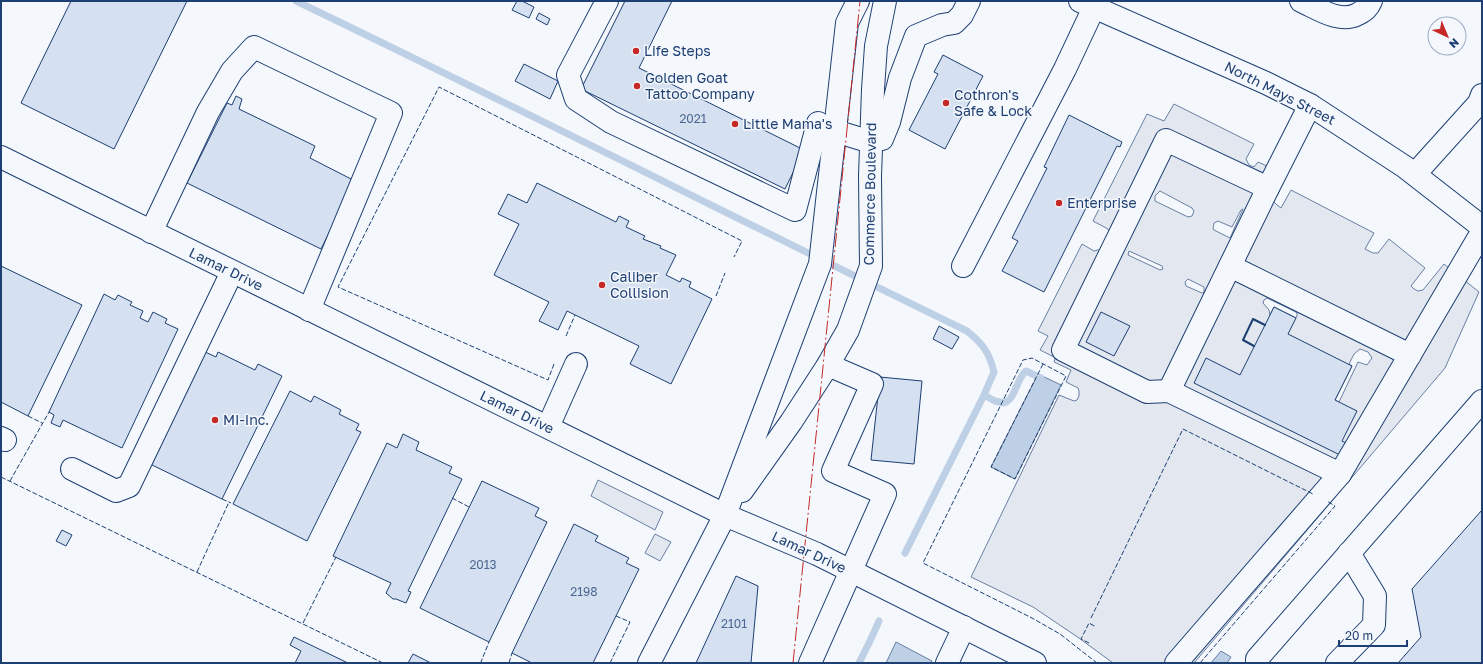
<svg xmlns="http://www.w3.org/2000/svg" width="1483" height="664" font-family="'Golos Text',sans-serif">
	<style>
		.parking { fill: #e3e8f0; stroke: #687fa3; fill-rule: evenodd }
		.water { fill: #bed0e5; stroke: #687fa3 }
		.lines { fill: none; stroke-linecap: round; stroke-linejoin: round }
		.stream { stroke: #bed0e5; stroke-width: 7 }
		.building { fill: #d5e0f0; stroke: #1d3f73 }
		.minor-casing { stroke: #1d3f73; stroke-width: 24 }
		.major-casing { stroke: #1d3f73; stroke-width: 24 }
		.minor { stroke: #f4f7fb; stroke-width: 22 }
		.major { stroke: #f4f7fb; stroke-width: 22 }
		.fence { stroke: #1d3f73; stroke-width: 1; stroke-dasharray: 5 2; stroke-linecap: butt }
		.wall { stroke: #1d3f73; stroke-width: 2 }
		.power { stroke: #c62828; stroke-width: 1; stroke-dasharray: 14 3 2 3; stroke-linecap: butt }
		.poi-dot { fill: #c62828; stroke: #f4f7fb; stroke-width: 1.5 }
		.labels { text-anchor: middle; stroke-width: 3; stroke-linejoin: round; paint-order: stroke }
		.number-label { font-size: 12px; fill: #4b6792 }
		.poi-label { font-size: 14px; fill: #1d3f73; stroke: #f4f7fb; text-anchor: start }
		.street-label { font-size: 14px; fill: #1d3f73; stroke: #f4f7fb }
	</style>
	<rect width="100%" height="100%" fill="#f4f7fb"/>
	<g class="parking">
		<path d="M1174,104L1254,144L1246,159L1249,165L1254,167L1258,162L1285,174L1273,201L1277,205L1281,208L1291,190L1374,233L1365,249L1373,253H1378L1389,239L1425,268L1411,286L1414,289L1418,291L1423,290L1444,264L1479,292L1445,368L1194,663H1113L1079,638L1033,607L971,577L1059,395L1074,401L1077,400L1079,396V391L1078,388L1066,382L1071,370L1054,362L1055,359L1054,357L1040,350L1048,336L1038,331L1082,244L1094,251L1102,249L1110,236L1108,229L1093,221L1147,114L1164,121ZM1160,191L1192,208L1194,211L1192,216L1188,217L1155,201V196ZM1243,209L1230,238L1214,230L1213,229L1214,223L1218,221L1232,227L1241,210ZM1129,251L1162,266L1163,269L1160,270L1128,255ZM1188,279L1204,287V292L1202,293L1186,286L1185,282ZM1267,298L1294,311L1297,313V316L1296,318L1274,307L1270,315L1269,310L1263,303L1264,300ZM1360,349L1368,352L1372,358L1367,365L1358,362L1339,402L1335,400L1352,366L1349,364L1354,354Z"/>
		<polygon points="598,480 663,512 655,530 591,496"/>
		<polygon points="655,534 671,542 660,561 645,553"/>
	</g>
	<g class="water">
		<polygon points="1038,374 1061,385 1015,479 991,467"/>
		<polygon points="896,642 932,661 931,663 886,663"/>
		<polygon points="1221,651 1231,657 1227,663 1211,663"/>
	</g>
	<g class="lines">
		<g class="stream">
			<path d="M296,1C521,109 743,222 967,331C983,344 989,352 994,372L984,395L905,553"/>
			<path d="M984,395L995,401L1004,403C1016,399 1016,379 1026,371L1041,378"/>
			<polyline points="859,663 870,641 879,621"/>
		</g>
	</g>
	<g class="building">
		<polygon points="71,1 187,1 114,149 21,103"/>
		<polygon points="517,1 522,1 534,7 529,18 512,10"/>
		<polygon points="625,1 672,1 639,68 804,150 785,189 581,89"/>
		<polygon points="539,13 550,19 547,25 536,19"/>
		<polygon points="943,55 983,76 945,149 909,130 938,74 934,72"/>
		<polygon points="524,64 558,81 550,99 515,81"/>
		<polygon points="236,96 242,99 239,109 315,146 310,158 355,181 321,249 187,183 227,103 232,105"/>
		<polygon points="1069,115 1122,142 1120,147 1117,146 1044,292 1002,271 1018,241 1012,238 1047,168 1044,167"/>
		<polygon points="537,183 616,222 619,216 629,221 626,227 645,236 643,239 661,246 660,248 676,255 666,275 680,282 682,278 691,282 689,287 712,299 671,384 630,364 639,346 567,311 558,330 539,321 549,302 494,275 519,224 498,214 508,194 527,203"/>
		<polygon points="1,266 82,305 28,416 1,402"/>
		<polygon points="104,294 115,300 118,295 132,302 130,305 143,311 140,318 148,322 153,312 167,319 165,323 178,329 122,448 63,420 60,427 51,423 54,415 49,412"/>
		<polygon points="1274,307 1296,318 1288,334 1352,366 1335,400 1357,411 1342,441 1348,444 1342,456 1194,383 1206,358 1240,375"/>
		<polygon points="1101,312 1130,326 1114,356 1086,342"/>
		<polygon points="939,326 959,337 952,349 933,339"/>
		<polygon points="203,351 216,357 218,352 255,370 258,364 282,376 222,499 148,463"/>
		<polygon points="880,377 922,381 914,464 871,460"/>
		<polygon points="290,391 311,402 314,396 341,410 339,414 359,424 356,430 361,432 307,541 233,504"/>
		<polygon points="403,434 419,442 416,450 452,467 449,473 462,479 408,591 411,592 406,603 396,599 393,599 386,593 391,583 333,556 387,443 397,448"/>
		<polygon points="482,481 539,508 535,516 547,522 489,642 420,608"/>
		<polygon points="1482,510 1482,663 1398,663 1421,637 1412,589"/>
		<polygon points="574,524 598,536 595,541 629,558 626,563 639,569 593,663 532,663 512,653"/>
		<polygon points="62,530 72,535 66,546 56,541"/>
		<polygon points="736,576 758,586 751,663 696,663"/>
		<polygon points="294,637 348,663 295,663 301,651 290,645"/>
		<polygon points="413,654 431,663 408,663"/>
	</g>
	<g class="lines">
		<defs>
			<g id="minor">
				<polyline points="607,1 568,75 576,99 611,122 795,210 818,123"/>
				<path d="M1301,1C1319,9 1340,24 1358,14C1365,10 1368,8 1371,1"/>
				<polyline points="1310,105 1268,188 1166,140 1063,350 1147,392 1169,391 1340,474"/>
				<polyline points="835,131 871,142 882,139 889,122 900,78 916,36 942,25 954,23 962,15 969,1"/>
				<polyline points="1,157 725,515 817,554 1035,663"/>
				<polyline points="1415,174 1479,103 1482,95"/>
				<polyline points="151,232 208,112 232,71 254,47 391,113 309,310"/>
				<polyline points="963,266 1065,69 1097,1"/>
				<polyline points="1230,266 1410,355"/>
				<polyline points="1169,391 1268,188"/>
				<polyline points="548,427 576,364"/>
				<polyline points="1,438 5,440"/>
				<polyline points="72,469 116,491 129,486 232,272"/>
				<polyline points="742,491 791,422 828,365 848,330 871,266 870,176 873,89 876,46 885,1"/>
				<polyline points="649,663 725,515 820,264 847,23 858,1"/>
				<polyline points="810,663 885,494 833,471 872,384 828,365"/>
				<polyline points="947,663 964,627"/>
				<polyline points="1176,663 1340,474 1482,232"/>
				<polyline points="1257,663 1257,659 1482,401"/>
				<polyline points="1337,663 1374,625 1375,596 1349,553"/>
			</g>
			<polyline id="major" points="1080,1 1266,83 1310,105 1405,167 1482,227"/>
		</defs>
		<use href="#minor" class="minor-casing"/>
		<use href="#major" class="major-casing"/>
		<use href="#minor" class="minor"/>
		<use href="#major" class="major"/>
		<g class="fence">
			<polyline points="716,296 725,273"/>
			<polyline points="566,336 575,315"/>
			<polyline points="554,364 548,380 338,287 439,87 742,241 734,257"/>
			<polyline points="1043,364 991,467 1015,479 1066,376 1032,358 1023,360 923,563 1032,618 1060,634 1097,663"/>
			<polyline points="28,416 42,423"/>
			<polyline points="1,477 383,663"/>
			<polyline points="10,481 49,412"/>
			<polyline points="452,498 469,507"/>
			<polyline points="222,499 231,503"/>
			<polyline points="197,572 229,502"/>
			<polyline points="1091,618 1183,429 1313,494"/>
			<polyline points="303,623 336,557"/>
			<polyline points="1089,643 1081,639 1089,623 1096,627"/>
			<polyline points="482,663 481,662 489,642"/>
			<polyline points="509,663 512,653"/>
			<polyline points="610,663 630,622 616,616"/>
			<polyline points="1200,663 1335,506 1327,501"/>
		</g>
		<polyline class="wall" points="1254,346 1243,340 1253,319 1265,325"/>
		<polyline class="power" points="793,663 860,1"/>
	</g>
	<g class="poi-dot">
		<circle cx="636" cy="51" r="4"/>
		<circle cx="637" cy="86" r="4"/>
		<circle cx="946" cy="103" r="4"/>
		<circle cx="735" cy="124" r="4"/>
		<circle cx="1059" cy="203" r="4"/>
		<circle cx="602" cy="285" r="4"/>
		<circle cx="215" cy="420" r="4"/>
	</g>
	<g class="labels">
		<g class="number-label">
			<text x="693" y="123">2021</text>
			<text x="483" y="569">2013</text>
			<text x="584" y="596">2198</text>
			<text x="734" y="628">2101</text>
		</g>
		<g class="poi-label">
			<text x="644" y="56">Life Steps</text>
			<text x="645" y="83">Golden Goat<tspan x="645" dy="16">Tattoo Company</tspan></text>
			<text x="954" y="100">Cothron's<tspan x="954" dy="16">Safe &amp; Lock</tspan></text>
			<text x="743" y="129">Little Mama's</text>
			<text x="1067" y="208">Enterprise</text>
			<text x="610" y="282">Caliber<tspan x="610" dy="16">Collision</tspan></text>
			<text x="223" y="425">MI-Inc.</text>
		</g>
		<g class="street-label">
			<text transform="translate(1280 93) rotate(27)" y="5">North Mays Street</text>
			<text transform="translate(870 194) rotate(-89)" y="5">Commerce Boulevard</text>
			<text transform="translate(226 269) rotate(26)" y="5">Lamar Drive</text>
			<text transform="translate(517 412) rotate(26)" y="5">Lamar Drive</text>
			<text transform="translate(809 552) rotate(25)" y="5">Lamar Drive</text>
		</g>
	</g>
	<rect width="1483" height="664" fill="none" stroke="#1d3f73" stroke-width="4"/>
	<g transform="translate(1447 36) rotate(136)"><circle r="19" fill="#f4f7fb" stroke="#9eadc5"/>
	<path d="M0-3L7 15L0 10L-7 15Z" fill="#c62828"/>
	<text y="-6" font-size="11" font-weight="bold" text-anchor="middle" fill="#1d3f73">N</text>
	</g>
	<path d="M1339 640v6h68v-6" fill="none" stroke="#1d3f73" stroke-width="2"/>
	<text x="1345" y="640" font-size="12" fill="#1d3f73" stroke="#f4f7fb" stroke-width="3" paint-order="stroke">20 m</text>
</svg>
